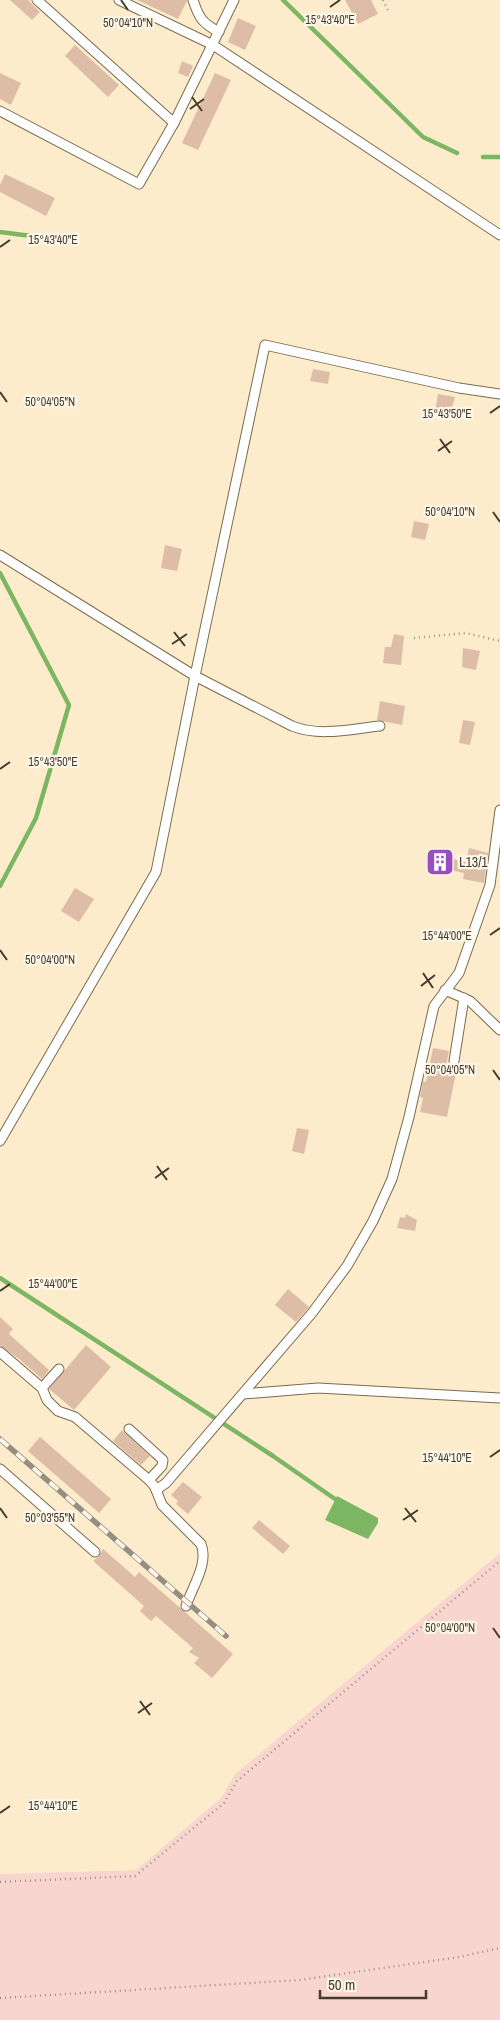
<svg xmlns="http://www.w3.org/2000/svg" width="500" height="2020" font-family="'Archivo Narrow',sans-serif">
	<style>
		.built { fill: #fdeccb }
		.green { fill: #f8d6cf }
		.water { fill: #7cb663 }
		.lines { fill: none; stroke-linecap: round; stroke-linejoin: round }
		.stream { stroke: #7cb663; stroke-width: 4.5 }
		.building { fill: #debda6 }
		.lane-casing { stroke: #7b6b4d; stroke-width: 11 }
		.path { stroke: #9b9486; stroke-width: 2.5; stroke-dasharray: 1 4; stroke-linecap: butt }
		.lane { stroke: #fff; stroke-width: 9 }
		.rail-casing { stroke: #968f81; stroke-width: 5.5 }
		.rail { stroke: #fef7e9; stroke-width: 4; stroke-dasharray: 11; stroke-linecap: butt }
		.ticks { fill: none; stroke: #433c2e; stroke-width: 2 }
		.labels { text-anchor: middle; stroke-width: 4.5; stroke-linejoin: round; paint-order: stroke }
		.poi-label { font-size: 14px; fill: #433c2e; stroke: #fef7e9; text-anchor: start }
		.ticks-label { font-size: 12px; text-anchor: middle; fill: #433c2e; stroke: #fef7e9; stroke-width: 4.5; stroke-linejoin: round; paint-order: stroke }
	</style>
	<rect width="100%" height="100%" fill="#fef7e9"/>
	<polygon class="built" points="0,0 500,0 500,1553 235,1774 221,1798 136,1870 0,1874"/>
	<polygon class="green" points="500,1553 500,2020 0,2020 0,1874 136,1870 221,1798 235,1774"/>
	<polygon class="water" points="337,1496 378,1518 378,1523 368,1539 325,1520"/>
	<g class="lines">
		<g class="stream">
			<polyline points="283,0 423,137 457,153"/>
			<polyline points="483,157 500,157"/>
			<polyline points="0,232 39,237"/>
			<polyline points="0,573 69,705 36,818 0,886"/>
			<polyline points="0,1278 273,1456 335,1499"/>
		</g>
	</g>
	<g class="building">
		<polygon points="10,0 28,0 40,12 32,20"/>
		<polygon points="137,0 187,0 187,1 178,19"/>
		<polygon points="345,0 371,0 378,14 358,24"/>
		<polygon points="238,18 256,26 245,50 228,42"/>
		<polygon points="75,45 119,85 108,97 65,56"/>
		<polygon points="182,61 193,66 188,77 178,73"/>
		<polygon points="0,73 21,83 11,105 0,99"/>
		<polygon points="215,73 231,80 198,150 182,143"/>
		<polygon points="5,174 55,198 46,216 0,192 0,185"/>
		<polygon points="313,369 330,372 328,384 310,381"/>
		<polygon points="438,394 455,397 450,415 435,412"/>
		<polygon points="414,521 429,524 425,540 411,537"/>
		<polygon points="165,545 182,549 177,571 161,568"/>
		<polygon points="394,634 404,636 401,665 383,663 385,647 391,647"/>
		<polygon points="463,648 480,651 476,670 462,667"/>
		<polygon points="380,701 405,706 402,725 377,720"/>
		<polygon points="463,720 475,722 470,745 459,743"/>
		<polygon points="469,848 488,853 484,883 463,879 464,873 433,866 436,855 466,862"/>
		<polygon points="75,888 94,899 79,922 61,911"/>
		<polygon points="433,1048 449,1051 446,1065 457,1068 447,1117 420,1112 423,1098 420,1097 423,1081 426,1082"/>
		<polygon points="297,1128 309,1130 304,1154 292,1151"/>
		<polygon points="406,1214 417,1220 415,1231 397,1228 400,1217 405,1218"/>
		<polygon points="288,1289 309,1307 296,1322 275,1305"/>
		<polygon points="0,1317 13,1329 9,1334 49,1370 42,1379 19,1359 0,1346"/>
		<polygon points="86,1345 111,1367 74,1410 49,1389"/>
		<polygon points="122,1430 150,1456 141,1465 113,1441"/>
		<polygon points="40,1437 111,1499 99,1513 28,1451"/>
		<polygon points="183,1482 202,1497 188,1514 176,1504 178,1501 171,1495"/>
		<polygon points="259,1520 290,1546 283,1554 252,1528"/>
		<polygon points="103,1549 135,1577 139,1572 233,1654 212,1678 194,1663 199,1658 189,1652 193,1648 156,1616 151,1621 140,1611 144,1606 93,1561 99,1556"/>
	</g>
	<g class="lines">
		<defs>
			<g id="lane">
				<polyline points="37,0 174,123"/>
				<polyline points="119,0 213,45 500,235"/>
				<path d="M193,0C199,18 202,23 219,32"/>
				<polyline points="0,111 139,184 174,123 234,0"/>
				<path d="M0,555L195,676L292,726C320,737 351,729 380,726"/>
				<polyline points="445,990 470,1001 500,1030"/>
				<polyline points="454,1061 464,998"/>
				<polyline points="0,1141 156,872 195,676 265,345 459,388 500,394"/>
				<path d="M0,1352L42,1388L47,1400L58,1411L75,1417L149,1480L155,1487L162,1505L201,1544C209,1564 192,1587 186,1606"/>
				<polyline points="42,1388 59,1369"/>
				<polyline points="243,1394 318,1388 500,1398"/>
				<polyline points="129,1429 163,1460 162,1466 149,1480"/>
				<polyline points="0,1469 95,1552"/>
				<polyline points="156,1490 166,1483 312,1313 347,1266 373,1221 392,1179 409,1117 434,1006 459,973 490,885 500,810"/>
			</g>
		</defs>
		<use href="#lane" class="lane-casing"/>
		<g class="path">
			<polyline points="383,0 389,12"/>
			<polyline points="414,638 466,633 500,641"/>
			<polyline points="0,1882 135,1876 224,1803 237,1781 500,1561"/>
			<polyline points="0,1998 300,1980 459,1957 500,1948"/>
		</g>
		<use href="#lane" class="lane"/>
		<defs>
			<polyline id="rail" points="0,1439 226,1636"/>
		</defs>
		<use href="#rail" class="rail-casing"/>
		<use href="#rail" class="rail"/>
	</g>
	<path class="ticks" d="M121,0L128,10M330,7L340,0M192,97L202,111M190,109L204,99M0,247L10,240M0,392L7,402M490,413L500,406M440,439L450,453M438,451L452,441M493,512L500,522M174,632L185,646M172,644L187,634M0,769L10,762M490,935L500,928M0,950L7,960M423,973L433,988M421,986L435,975M493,1070L500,1080M157,1166L167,1180M155,1178L169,1168M0,1291L10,1284M490,1457L500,1450M0,1508L7,1518M405,1508L416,1522M403,1520L418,1510M493,1628L500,1638M140,1701L150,1715M138,1713L152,1703M0,1813L10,1806"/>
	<defs>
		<symbol id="building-square" viewBox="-11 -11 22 22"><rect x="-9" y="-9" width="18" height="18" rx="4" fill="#994ec0" stroke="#fef7e9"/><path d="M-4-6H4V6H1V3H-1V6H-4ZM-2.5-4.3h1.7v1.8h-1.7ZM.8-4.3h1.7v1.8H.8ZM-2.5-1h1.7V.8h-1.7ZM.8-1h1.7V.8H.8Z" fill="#fff"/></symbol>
	</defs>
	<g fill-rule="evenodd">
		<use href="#building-square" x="424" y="846" width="32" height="32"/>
	</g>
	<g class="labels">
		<g class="poi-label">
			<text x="459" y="867">L13/1</text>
		</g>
	</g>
	<g class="ticks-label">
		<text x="330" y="24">15°43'40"E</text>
		<text x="128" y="27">50°04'10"N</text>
		<text x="53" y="244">15°43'40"E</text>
		<text x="50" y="406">50°04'05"N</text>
		<text x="447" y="418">15°43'50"E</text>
		<text x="450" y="516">50°04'10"N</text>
		<text x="53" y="766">15°43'50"E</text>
		<text x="447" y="940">15°44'00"E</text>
		<text x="50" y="964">50°04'00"N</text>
		<text x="450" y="1074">50°04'05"N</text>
		<text x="53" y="1288">15°44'00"E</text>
		<text x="447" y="1462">15°44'10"E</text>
		<text x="50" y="1522">50°03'55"N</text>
		<text x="450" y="1632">50°04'00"N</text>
		<text x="53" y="1810">15°44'10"E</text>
	</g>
	<path d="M320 1990v8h106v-8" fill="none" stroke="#433c2e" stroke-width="2.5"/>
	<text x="328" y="1990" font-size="15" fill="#433c2e" stroke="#fef7e9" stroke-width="4" paint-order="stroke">50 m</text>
</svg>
